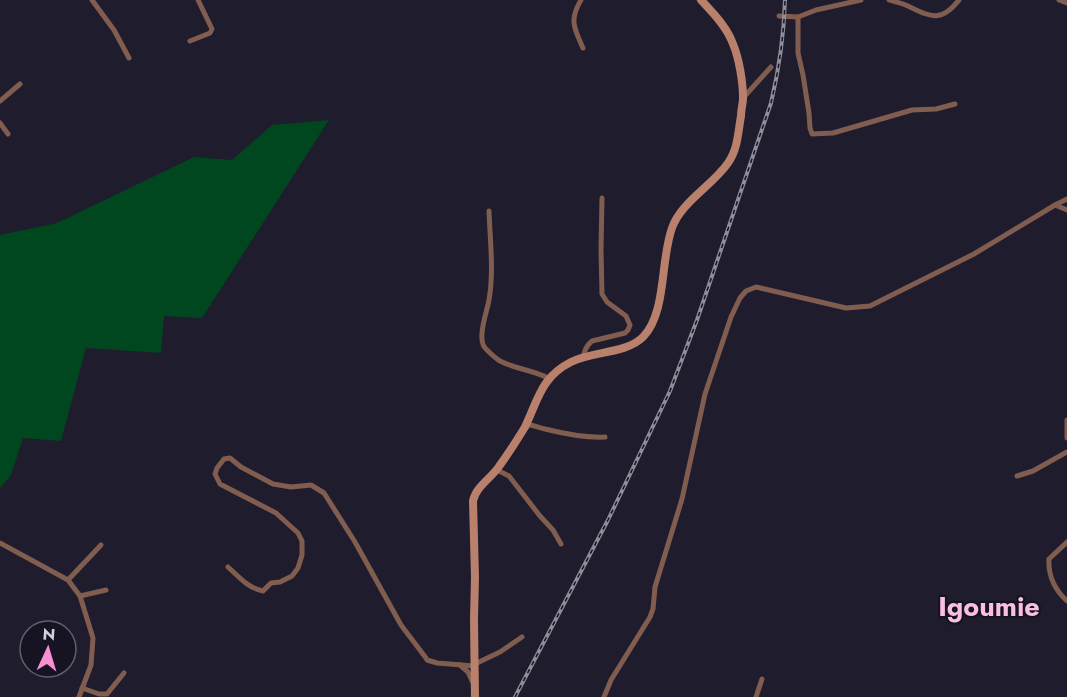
<svg xmlns="http://www.w3.org/2000/svg" width="1067" height="697" font-family="Jost,sans-serif">
	<style>
		.green { fill: #00461e }
		.lines { fill: none; stroke-linecap: round; stroke-linejoin: round }
		.street { stroke: #815d50; stroke-width: 5 }
		.secondary { stroke: #b9816b; stroke-width: 8 }
		.rail-casing { stroke: #8f8d9a; stroke-width: 4 }
		.rail { stroke: #161323; stroke-width: 1.5; stroke-dasharray: 4.5; stroke-linecap: butt }
		.labels { text-anchor: middle; stroke-width: 4.5; stroke-linejoin: round; paint-order: stroke }
		.quarter-label { font-size: 27px; font-weight: bold; fill: #f9bee0; stroke: #161323 }
	</style>
	<rect width="100%" height="100%" fill="#1f1c2d"/>
	<polygon class="green" points="329,120 202,318 164,316 161,353 86,348 61,441 23,438 11,475 0,488 0,235 57,223 194,157 232,160 272,125"/>
	<g class="lines">
		<g class="street">
			<polyline points="92,0 114,30 129,58"/>
			<path d="M581,0C569,20 574,28 583,48"/>
			<path d="M889,0C895,2 902,3 908,6C931,17 941,23 959,0"/>
			<polyline points="1059,0 1067,3"/>
			<polyline points="779,16 798,17 816,10 861,0"/>
			<polyline points="798,17 798,53 803,75 809,113 810,128 812,134 833,133 912,110 936,109 955,104"/>
			<polyline points="190,41 210,33 212,29 198,0"/>
			<polyline points="743,98 771,67"/>
			<polyline points="0,101 20,84"/>
			<polyline points="0,123 8,134"/>
			<polyline points="1055,205 1067,210"/>
			<path d="M489,211C490,239 494,272 489,300C487,312 476,340 486,349C490,353 495,358 500,361C515,369 533,370 548,378"/>
			<path d="M583,357C585,350 586,346 592,341L625,333L628,330L630,325L626,316L607,302L602,294L601,249L602,198"/>
			<polyline points="1067,420 1067,438"/>
			<path d="M526,424C533,425 539,428 545,429C565,434 585,438 605,437"/>
			<polyline points="497,470 509,476 540,516 553,530 561,544"/>
			<polyline points="1017,476 1033,471 1067,452"/>
			<path d="M1067,542L1049,559C1048,576 1055,590 1067,601"/>
			<polyline points="0,543 68,580 80,596 93,638 91,665 79,697"/>
			<path d="M228,567C239,577 248,588 263,591L271,583L280,582L292,576L298,568L302,555V541L298,533L276,513L220,484L215,474L217,468L224,459L230,458L241,467L273,484L291,487L311,485L324,493L355,542L401,625L426,658L427,660L437,663L474,666L477,663L500,652L522,637"/>
			<polyline points="68,580 101,545"/>
			<polyline points="80,596 106,590"/>
			<polyline points="460,665 468,672 473,683"/>
			<polyline points="82,688 99,694 107,694 124,673"/>
			<polyline points="604,697 611,680 650,617 653,609 655,587 682,499 705,394 731,317 740,298 746,291 756,287 846,308 870,306 974,254 1055,205 1067,199"/>
			<polyline points="756,697 762,679"/>
		</g>
		<path class="secondary" d="M475,697L474,619L475,577L473,501C476,486 492,478 500,465C509,453 517,440 525,427C538,400 541,377 571,362C592,351 626,354 643,337C667,312 660,261 672,228C681,202 712,186 728,163C738,149 738,132 741,116C741,110 743,103 743,98C743,82 739,58 733,44C727,27 713,13 701,0"/>
		<defs>
			<path id="rail" d="M515,697L608,520L670,391L697,320L771,103C779,69 784,35 785,0"/>
		</defs>
		<use href="#rail" class="rail-casing"/>
		<use href="#rail" class="rail"/>
	</g>
	<g class="labels">
		<g class="quarter-label">
			<text x="989" y="616">Igoumie</text>
		</g>
	</g>
	<g transform="translate(48 649) rotate(4)"><circle r="28" fill="#161323" stroke="#615f6d" stroke-width="1.5"/>
	<path d="M0-4.5L10 22L0 15L-10 22Z" fill="#f690d0"/>
	<text y="-9" font-size="16" font-weight="bold" text-anchor="middle" fill="#d2d0dc">N</text>
	</g>
</svg>
